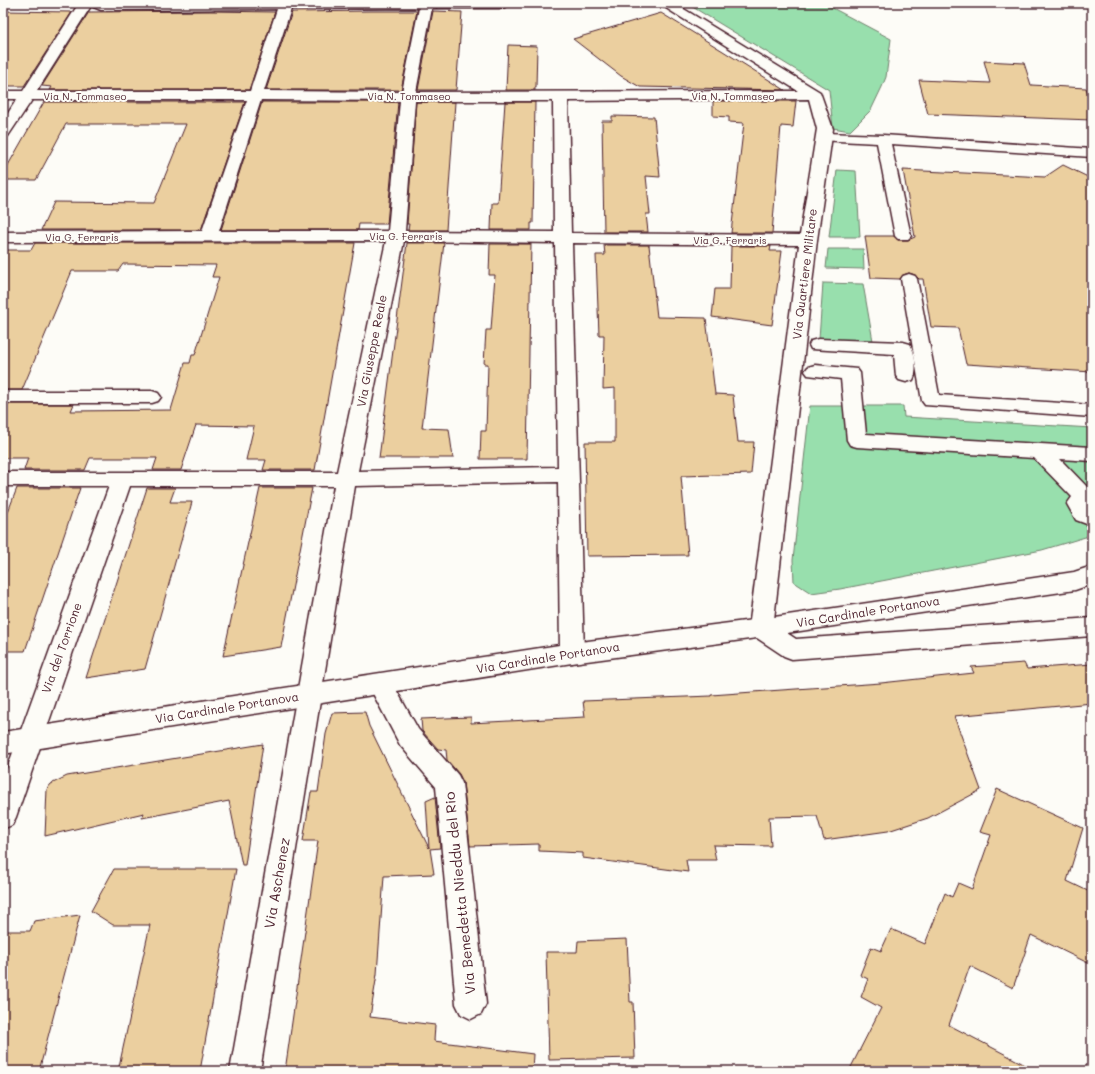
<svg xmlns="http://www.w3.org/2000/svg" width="1095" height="1074" font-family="Mali,sans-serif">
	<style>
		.green { fill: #98dfad; stroke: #717f6c }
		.building { fill: #ebcf9f; stroke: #4a1f2b }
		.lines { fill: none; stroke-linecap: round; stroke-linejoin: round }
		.service-casing { stroke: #4a1f2b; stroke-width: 3 }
		.pedestrian-casing { stroke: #4a1f2b; stroke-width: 3 }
		.minor-casing { stroke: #4a1f2b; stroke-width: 3 }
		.tertiary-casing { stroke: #4a1f2b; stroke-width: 3 }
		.service { fill: #fdfcf7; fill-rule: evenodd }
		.pedestrian { fill: #fdfcf7; fill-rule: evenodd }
		.minor { fill: #fdfcf7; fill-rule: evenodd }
		.tertiary { fill: #fdfcf7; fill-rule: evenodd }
		.labels { text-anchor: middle; stroke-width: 4; stroke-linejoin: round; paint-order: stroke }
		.far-street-label { font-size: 10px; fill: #4a1f2b; stroke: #fdfcf7 }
		.street-label { font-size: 12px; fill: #4a1f2b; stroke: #fdfcf7 }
		.near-street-label { font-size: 14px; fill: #4a1f2b; stroke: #fdfcf7 }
	</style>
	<rect width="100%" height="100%" fill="#fdfcf7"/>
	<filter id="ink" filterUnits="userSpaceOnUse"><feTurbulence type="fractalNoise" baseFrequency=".025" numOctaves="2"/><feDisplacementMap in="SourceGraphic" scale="8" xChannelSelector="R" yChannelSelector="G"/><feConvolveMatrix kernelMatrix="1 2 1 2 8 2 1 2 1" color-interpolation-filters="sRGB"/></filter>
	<g filter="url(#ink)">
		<g class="green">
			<polygon points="686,3 823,3 891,39 886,77 882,87 871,110 850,131 833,128 829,90"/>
			<polygon points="837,170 856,171 860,237 829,237"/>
			<polygon points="828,249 863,249 864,269 826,268"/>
			<polygon points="823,283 863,284 873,341 819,339"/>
			<polygon points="810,406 903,406 904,417 1092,428 1092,535 1042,550 840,589 811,593 794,582 793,560"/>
		</g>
		<g class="building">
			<polygon points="3,11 72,12 24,86 3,86"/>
			<polygon points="211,11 275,12 249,90 50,90 52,87 42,86 89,12"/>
			<polygon points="371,11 417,11 401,90 266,90 292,12"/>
			<polygon points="433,11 462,12 456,90 418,90"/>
			<polygon points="661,13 723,51 785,90 640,87 621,76 573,39"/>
			<polygon points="508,45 537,46 536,87 535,87 535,90 506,90"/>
			<polygon points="984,61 1024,63 1031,85 1086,88 1092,103 1092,120 928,114 919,80 990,83"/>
			<polygon points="713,101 796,101 793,127 781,126 772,233 731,233 744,123 729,122 729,117 713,116"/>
			<polygon points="44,102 245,102 201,230 41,230 54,202 154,203 186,124 66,124 36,180 3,180 3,174"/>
			<polygon points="262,102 398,102 387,224 359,224 358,230 221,230"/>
			<polygon points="416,102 455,102 446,230 408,230 409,224 407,224"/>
			<polygon points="505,102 535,102 533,223 531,223 531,230 491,230 492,203 498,203"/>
			<polygon points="612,116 654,117 660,177 646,176 650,214 646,214 648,232 604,232 602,121 612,121"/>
			<polygon points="1063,165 1092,179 1092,372 966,364 958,328 931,327 923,279 919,279 915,275 909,273 903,275 900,279 871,278 865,236 894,236 898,240 908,240 915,237 903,170 1045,177"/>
			<polygon points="35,243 355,243 315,470 263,470 266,460 246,460 254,426 196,425 181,470 153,470 157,458 90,458 85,470 24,470 28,458 3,458 3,404 74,404 71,411 171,410 185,363 190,363 192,355 195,355 219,277 212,277 216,265 123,264 118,271 72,271 22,390 3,390 3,250 31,250"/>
			<polygon points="407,243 444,243 422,428 449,429 453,458 379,458"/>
			<polygon points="490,244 531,244 527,459 480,459 481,431 486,431 488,364 484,364 486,330 491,330 495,275 489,275"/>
			<polygon points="604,245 649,245 657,317 706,318 715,394 733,395 738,442 754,442 751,474 681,476 688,555 587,556 585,442 615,442 615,388 603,389 604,335 599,335 596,255 605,255"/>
			<polygon points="731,246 771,246 770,251 782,251 772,325 712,317 715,289 730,289"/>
			<polygon points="17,488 80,488 25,651 3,651 3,525"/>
			<polygon points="147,488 175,488 170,502 192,502 145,669 86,678"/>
			<polygon points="260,488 312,488 281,647 223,656"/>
			<polygon points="1024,663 1027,669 1092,664 1092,703 954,716 981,790 928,818 888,831 824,840 817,816 769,817 771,846 713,845 716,860 686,860 688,872 583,858 583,853 539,851 539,844 470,846 463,782 459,774 447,760 446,750 438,749 422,731 421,719 471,717 471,723 585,717 583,701 711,696 711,695 881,683 974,673 971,667"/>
			<polygon points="365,712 369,726 429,848 426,801 435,797 440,848 430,849 434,874 384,876 377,974 370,1017 435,1025 434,1041 533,1054 532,1071 285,1071 318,841 303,841 311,792 318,792 326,734 332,713"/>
			<polygon points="263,744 245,865 242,865 229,801 142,818 144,813 45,836 47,789 51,784 67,776"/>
			<polygon points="997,789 1083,828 1067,881 1092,893 1092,965 1031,935 1013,988 970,966 949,1025 1037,1071 849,1071 881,1008 861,997 868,979 860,975 871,947 881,951 891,929 925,944 945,893 952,897 958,883 972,889 991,835 980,832"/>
			<polygon points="114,869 236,869 200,1071 118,1071 150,925 113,925 91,911"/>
			<polygon points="80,915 39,1071 3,1071 3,931 30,931 34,921"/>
			<polygon points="627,939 630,1002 633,1002 635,1058 549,1060 546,952 577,952 578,941"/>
		</g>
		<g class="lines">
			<defs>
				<g id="service">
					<polygon points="824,133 883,135 1092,149 1092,157 891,144 911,236 908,239 898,239 895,236 877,143 819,140 817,137 819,134"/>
					<polygon points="909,274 915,276 917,279 939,395 1092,405 1092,417 925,405 922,401 901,279 903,276"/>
					<polygon points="3,391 152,391 158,393 161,397 158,401 152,403 3,403"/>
				</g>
				<g id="pedestrian">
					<path d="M818,339L903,342L910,344C915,352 918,372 913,380L906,382L899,380L896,376L894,354L811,349L809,345L811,341Z"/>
					<polygon points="815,365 857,369 860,373 866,434 1092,447 1092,461 1060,459 1089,489 1092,489 1092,505 1089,505 1092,509 1092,526 1076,520 1067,504 1072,497 1034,458 857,447 850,445 847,440 841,379 808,375 805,371 808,367"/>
				</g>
				<g id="minor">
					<path d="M79,3H506L505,7L500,8H432L416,92L798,91L658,3H674L820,92L833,129L817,240L773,628L769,635L761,637L753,635L749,628L799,245L572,243L584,653L580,660L572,663L564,660L560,653L558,482L355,486L260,1071H230L334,486H130L16,817L12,825L3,829V780L109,486H3V472H337L386,241L3,242V232L202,231L247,100H32L8,136L3,138V121L17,99H3V91H23ZM91,6L101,10L277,9L250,91H37ZM419,8L402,92L264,91L291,9ZM809,99L817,129L800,235L571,233L568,101ZM261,100L400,101L388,231H219ZM415,101H553L554,232L405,231ZM404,241L555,243L558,467L358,471Z"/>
					<polygon points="380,674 389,677 418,729 458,775 462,783 486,1004 481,1014 471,1019 461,1014 456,1004 436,787 400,745 368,684 371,677"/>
				</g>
				<polygon id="tertiary" points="1092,566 1092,584 1075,590 787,633 796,639 1092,618 1092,636 792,659 784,656 757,638 572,663 3,754 3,732 572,643 761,619 1074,572"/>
			</defs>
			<use href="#service" class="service-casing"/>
			<use href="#pedestrian" class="pedestrian-casing"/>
			<use href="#minor" class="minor-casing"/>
			<use href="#tertiary" class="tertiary-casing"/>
			<use href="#service" class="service"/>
			<use href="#pedestrian" class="pedestrian"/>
			<use href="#minor" class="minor"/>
			<use href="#tertiary" class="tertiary"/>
		</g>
	</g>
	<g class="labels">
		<g class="far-street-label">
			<text x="85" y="100">Via N. Tommaseo</text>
			<text x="409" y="100">Via N. Tommaseo</text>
			<text x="733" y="100">Via N. Tommaseo</text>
			<text x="406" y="240">Via G. Ferraris</text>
			<text x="82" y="241">Via G. Ferraris</text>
			<text x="730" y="244">Via G. Ferraris</text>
		</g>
		<g class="street-label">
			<text transform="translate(805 274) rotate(-83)" y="4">Via Quartiere Militare</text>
			<text transform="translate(372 351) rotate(-79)" y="4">Via Giuseppe Reale</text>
			<text transform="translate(868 612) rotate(-9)" y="4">Via Cardinale Portanova</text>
			<text transform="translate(62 648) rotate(-70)" y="4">Via del Torrione</text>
			<text transform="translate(548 658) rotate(-9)" y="4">Via Cardinale Portanova</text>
			<text transform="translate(227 708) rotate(-9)" y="4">Via Cardinale Portanova</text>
		</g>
		<g class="near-street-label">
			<text transform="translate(277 883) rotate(-80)" y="5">Via Aschenez</text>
			<text transform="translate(460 893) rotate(-96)" y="5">Via Benedetta Nieddu del Rio</text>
		</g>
	</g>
	<rect width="1095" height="1074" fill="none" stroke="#fdfcf7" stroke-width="16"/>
	<rect x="8" y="8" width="1079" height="1058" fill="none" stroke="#4a1f2b" stroke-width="1.5" filter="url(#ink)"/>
</svg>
